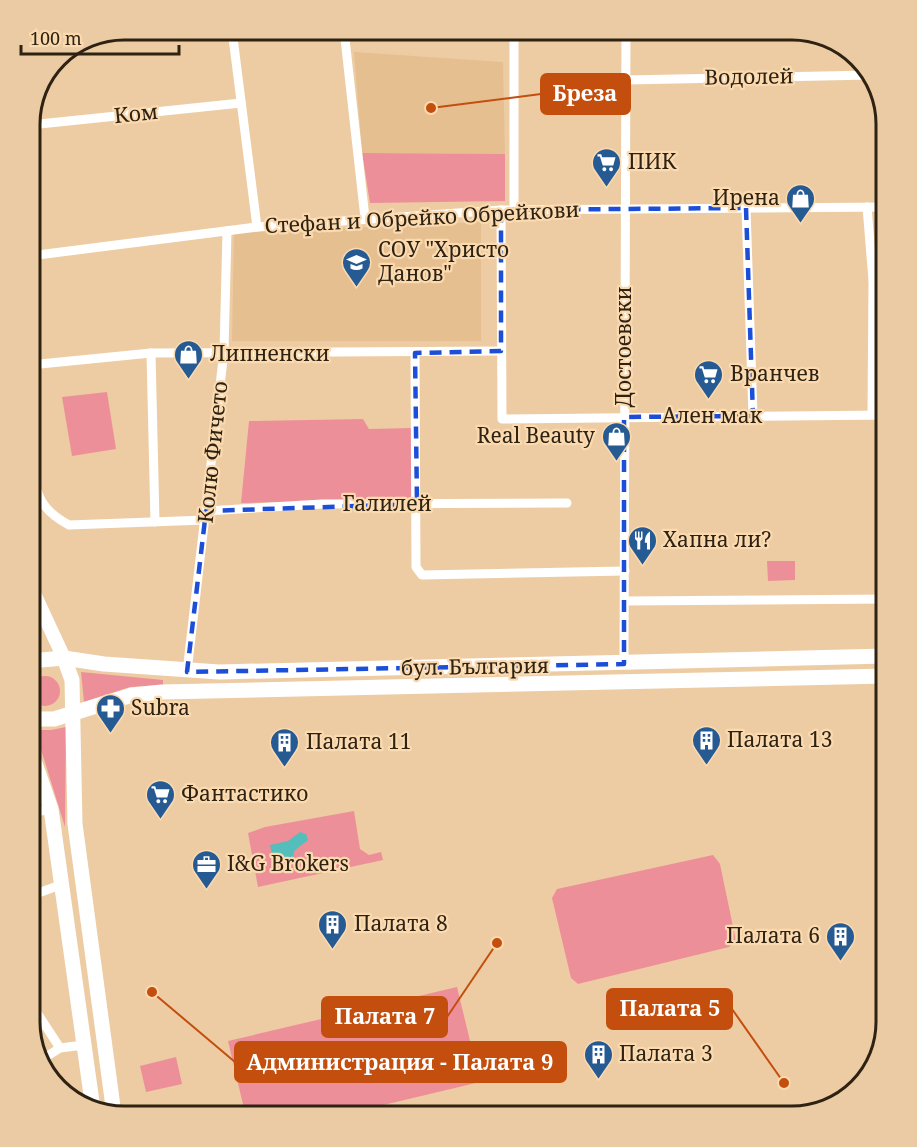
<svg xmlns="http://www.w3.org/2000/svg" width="917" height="1147" font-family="'Noto Serif',serif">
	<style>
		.built { fill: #e5bf90 }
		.green { fill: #ed8f99 }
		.water { fill: #53bebb }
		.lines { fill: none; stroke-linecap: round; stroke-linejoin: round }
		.street { stroke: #fff; stroke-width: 9 }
		.secondary { stroke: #fff; stroke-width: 14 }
		.primary { stroke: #fff; stroke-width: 15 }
		.marked { fill: none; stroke: #1d4ed8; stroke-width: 4.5; stroke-dasharray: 12 8; stroke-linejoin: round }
		.labels { text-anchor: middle; stroke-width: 4.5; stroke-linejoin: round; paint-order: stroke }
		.street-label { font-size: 21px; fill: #2e2212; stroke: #fbdab0 }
		.poi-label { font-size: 21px; fill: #2e2212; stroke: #fbdab0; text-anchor: start }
		.rim { fill: none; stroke: #2e2212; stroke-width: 3 }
		.leader { fill: none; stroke: #c34e0d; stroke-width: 2 }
		.callout-dot { fill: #c34e0d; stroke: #fbdab0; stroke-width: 2 }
		.callout { fill: #c34e0d; stroke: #c34e0d; stroke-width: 2 }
		.callout-label { font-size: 22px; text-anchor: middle; font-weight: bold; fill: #fff }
	</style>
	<rect width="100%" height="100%" fill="#edcca4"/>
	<g class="built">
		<polygon points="354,52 503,62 505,154 362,153"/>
		<polygon points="481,222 481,341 232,341 234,233"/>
	</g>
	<g class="green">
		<polygon points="362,153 505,154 505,201 370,203"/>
		<polygon points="107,392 116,449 72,456 62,397"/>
		<polygon points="363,419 369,429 411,428 412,499 241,503 249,421"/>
		<polygon points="767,561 795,561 795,580 768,581"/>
		<polygon points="81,672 163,680 163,685 130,687 84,702"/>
		<circle cx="45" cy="691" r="15"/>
		<polygon points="66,727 65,827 35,730 51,730"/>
		<polygon points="354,811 360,849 369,855 381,852 383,860 258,887 248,833 265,827"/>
		<polygon points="713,855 720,864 736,941 729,947 578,984 571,978 552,898 557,889"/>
		<polygon points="457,987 480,1082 333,1117 246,1117 228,1041"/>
		<polygon points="176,1057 182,1084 146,1092 140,1066"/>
	</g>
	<g class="water">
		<polygon points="300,832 306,834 308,840 294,851 293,860 274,864 270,845 288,841"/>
		<circle cx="410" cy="1048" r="7"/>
	</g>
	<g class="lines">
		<g class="street">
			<polyline points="232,30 257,227"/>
			<polyline points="344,30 365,218"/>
			<polyline points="625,80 872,75"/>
			<polyline points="30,125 241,103"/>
			<polyline points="867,207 873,280 872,415"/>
			<polyline points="746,208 753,416"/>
			<polyline points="514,209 514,30"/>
			<polyline points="501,210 502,419 887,415"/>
			<polyline points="30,256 257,227 501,210 887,207"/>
			<polyline points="873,280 887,280"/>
			<polyline points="151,353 155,522"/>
			<polyline points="415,353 416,567 422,575 625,571"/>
			<polyline points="873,356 887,356"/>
			<polyline points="30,365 151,353 501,351"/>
			<path d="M30,468C38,497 41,510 69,525L205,520"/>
			<polyline points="206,511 322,504 567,503"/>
			<polyline points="625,601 887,599"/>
			<polyline points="624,664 626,30"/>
			<polyline points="187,672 224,351 227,231"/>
			<polyline points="30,813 51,809"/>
			<polyline points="30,896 63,884"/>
			<polyline points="30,1002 60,1048"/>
			<polyline points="41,1060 60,1048 84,1045"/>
		</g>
		<polyline class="secondary" points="30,585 64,658"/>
		<g class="primary">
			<polyline points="64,658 72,680 75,824 114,1114"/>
			<polyline points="30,661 64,658 104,664 219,672 887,656"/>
			<polyline points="30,719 54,719 132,695 162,692 887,676"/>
			<polyline points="30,749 51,809 93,1109"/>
		</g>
	</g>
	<path class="marked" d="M746,208L753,416L624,417V664L187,672L206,511L417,504L415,353L501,351V210Z"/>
	<defs>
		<symbol id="supermarket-pin" viewBox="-11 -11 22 30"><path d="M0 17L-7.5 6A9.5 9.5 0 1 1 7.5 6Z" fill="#265a93" stroke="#fbdab0"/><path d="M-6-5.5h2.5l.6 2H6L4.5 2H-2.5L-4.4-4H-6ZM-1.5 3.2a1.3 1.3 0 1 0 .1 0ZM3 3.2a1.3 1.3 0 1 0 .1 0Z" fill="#fff"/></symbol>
		<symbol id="shop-pin" viewBox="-11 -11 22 30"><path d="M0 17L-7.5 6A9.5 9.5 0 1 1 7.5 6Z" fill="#265a93" stroke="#fbdab0"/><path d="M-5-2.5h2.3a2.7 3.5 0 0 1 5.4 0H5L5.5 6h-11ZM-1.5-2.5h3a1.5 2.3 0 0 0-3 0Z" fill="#fff"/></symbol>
		<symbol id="school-pin" viewBox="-11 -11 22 30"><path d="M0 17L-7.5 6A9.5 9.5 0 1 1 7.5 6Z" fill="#265a93" stroke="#fbdab0"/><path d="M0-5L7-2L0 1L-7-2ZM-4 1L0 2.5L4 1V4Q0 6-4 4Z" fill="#fff"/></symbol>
		<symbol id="restaurant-pin" viewBox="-11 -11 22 30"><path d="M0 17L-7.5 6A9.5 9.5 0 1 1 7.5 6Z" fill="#265a93" stroke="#fbdab0"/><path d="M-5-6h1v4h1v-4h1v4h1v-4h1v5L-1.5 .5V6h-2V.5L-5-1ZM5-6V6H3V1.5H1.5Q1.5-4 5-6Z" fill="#fff"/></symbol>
		<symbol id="pharmacy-pin" viewBox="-11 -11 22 30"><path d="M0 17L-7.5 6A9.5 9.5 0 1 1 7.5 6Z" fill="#265a93" stroke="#fbdab0"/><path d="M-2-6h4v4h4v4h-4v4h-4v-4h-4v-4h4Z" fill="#fff"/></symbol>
		<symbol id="building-pin" viewBox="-11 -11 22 30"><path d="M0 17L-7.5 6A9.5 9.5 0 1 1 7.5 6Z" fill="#265a93" stroke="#fbdab0"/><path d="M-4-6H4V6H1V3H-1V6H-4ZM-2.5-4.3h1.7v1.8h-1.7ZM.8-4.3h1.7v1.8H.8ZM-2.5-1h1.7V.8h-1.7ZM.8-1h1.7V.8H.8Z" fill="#fff"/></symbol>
		<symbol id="office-pin" viewBox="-11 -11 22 30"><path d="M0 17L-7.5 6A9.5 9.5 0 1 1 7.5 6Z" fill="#265a93" stroke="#fbdab0"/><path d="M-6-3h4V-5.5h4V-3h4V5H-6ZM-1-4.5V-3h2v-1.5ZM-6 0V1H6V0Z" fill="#fff"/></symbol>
	</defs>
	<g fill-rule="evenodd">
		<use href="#supermarket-pin" x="590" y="146" width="33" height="45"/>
		<use href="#shop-pin" x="784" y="182" width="33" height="45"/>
		<use href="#school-pin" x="340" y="246" width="33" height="45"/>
		<use href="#shop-pin" x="172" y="338" width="33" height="45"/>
		<use href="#supermarket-pin" x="692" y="358" width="33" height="45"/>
		<use href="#shop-pin" x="600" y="420" width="33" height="45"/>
		<use href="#restaurant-pin" x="626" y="524" width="33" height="45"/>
		<use href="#pharmacy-pin" x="94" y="692" width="33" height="45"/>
		<use href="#building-pin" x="690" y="724" width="33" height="45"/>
		<use href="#building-pin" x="268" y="726" width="33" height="45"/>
		<use href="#supermarket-pin" x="144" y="778" width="33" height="45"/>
		<use href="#office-pin" x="190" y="848" width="33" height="45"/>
		<use href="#building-pin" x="316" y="908" width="33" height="45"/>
		<use href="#building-pin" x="824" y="920" width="33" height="45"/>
		<use href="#building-pin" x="582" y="1038" width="33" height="45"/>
	</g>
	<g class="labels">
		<g class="street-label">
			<text transform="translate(749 77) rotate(-1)" y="7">Водолей</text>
			<text transform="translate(136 114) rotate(-6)" y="7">Ком</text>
			<text transform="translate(422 218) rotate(-3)" y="7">Стефан и Обрейко Обрейкови</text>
			<text transform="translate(624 347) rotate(-90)" y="7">Достоевски</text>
			<text x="712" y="423">Ален мак</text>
			<text transform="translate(213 452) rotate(-84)" y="7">Колю Фичето</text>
			<text x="387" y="511">Галилей</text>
			<text transform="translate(475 667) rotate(-1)" y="7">бул. България</text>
		</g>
		<g class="poi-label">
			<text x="628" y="169">ПИК</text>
			<text x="780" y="205" text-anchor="end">Ирена</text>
			<text x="378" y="257">СОУ "Христо<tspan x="378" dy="24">Данов"</tspan></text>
			<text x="210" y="361">Липненски</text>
			<text x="730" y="381">Вранчев</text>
			<text x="595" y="443" text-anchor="end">Real Beauty</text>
			<text x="663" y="547">Хапна ли?</text>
			<text x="131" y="715">Subra</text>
			<text x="727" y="747">Палата 13</text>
			<text x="306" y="749">Палата 11</text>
			<text x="181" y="801">Фантастико</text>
			<text x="227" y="871">I&amp;G Brokers</text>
			<text x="354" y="931">Палата 8</text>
			<text x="820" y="943" text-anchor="end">Палата 6</text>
			<text x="619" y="1061">Палата 3</text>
		</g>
	</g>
	<path d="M0 0H917V1147H0ZM124 40H792A84 84 0 0 1 876 124V1022A84 84 0 0 1 792 1106H124A84 84 0 0 1 40 1022V124A84 84 0 0 1 124 40Z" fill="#ebcba3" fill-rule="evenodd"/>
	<path class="rim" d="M124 40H792A84 84 0 0 1 876 124V1022A84 84 0 0 1 792 1106H124A84 84 0 0 1 40 1022V124A84 84 0 0 1 124 40Z"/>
	<path class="leader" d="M431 108L541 94M784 1083L732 1009M497 943L447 1017M152 992L235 1062"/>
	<g class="callout-dot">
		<circle cx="431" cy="108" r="6"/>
		<circle cx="784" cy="1083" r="6"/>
		<circle cx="497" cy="943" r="6"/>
		<circle cx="152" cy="992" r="6"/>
	</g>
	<g class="callout">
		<rect x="541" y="74" width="89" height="40" rx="6"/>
		<rect x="607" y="989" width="125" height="40" rx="6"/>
		<rect x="322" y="997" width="125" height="40" rx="6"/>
		<rect x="235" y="1042" width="331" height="40" rx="6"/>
	</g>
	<g class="callout-label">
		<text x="585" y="101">Бреза</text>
		<text x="670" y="1016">Палата 5</text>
		<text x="385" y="1024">Палата 7</text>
		<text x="400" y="1070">Администрация - Палата 9</text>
	</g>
	<path d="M21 45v9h158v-9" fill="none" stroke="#2e2212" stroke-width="3"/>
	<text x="30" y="45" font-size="18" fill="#2e2212" stroke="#fbdab0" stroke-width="4.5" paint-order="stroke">100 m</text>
</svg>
